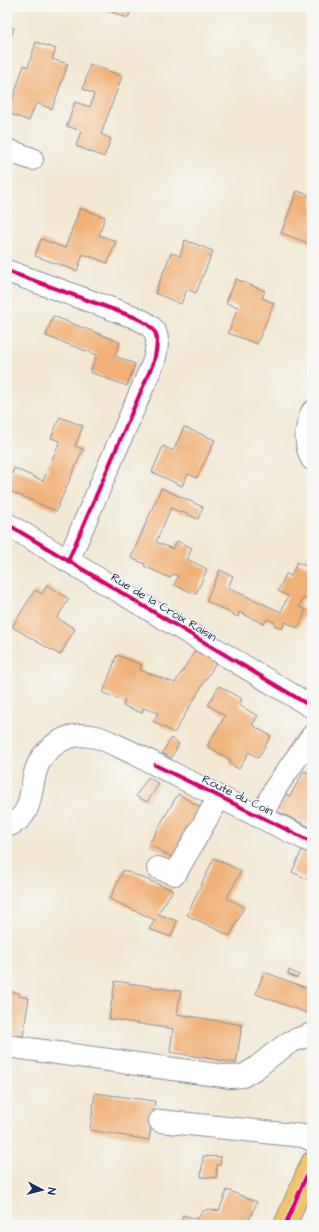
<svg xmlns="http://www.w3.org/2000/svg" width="319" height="1232" font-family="'Architects Daughter',sans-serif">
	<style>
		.building { fill: #f1b176 }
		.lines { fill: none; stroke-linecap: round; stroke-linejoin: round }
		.minor-casing { stroke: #868c98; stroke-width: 24 }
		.major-casing { stroke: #868c98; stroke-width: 24 }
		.minor { stroke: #fff; stroke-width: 22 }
		.major { stroke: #f0c469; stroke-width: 22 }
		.cycleway-casing { stroke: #f6f6f2; stroke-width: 6 }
		.cycleway { stroke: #d6006c; stroke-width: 4 }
		.labels { text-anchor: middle; stroke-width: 3; stroke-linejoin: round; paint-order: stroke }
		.street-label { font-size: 12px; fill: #1b2f5e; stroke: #f6f6f2 }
	</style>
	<rect width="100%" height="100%" fill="#f6f6f2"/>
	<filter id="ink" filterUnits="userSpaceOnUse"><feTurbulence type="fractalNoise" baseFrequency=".025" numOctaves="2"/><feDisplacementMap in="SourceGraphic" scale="8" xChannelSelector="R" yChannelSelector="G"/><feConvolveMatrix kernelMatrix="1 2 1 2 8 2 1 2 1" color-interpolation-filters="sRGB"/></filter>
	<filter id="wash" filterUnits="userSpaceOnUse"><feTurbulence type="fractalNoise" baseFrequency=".012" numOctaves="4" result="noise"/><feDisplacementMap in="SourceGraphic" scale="16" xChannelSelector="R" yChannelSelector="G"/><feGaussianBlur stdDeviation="0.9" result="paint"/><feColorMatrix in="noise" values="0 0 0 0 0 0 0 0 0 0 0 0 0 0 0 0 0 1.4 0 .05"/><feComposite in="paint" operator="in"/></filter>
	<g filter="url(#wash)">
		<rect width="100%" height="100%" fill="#f2e8d3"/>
		<g id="blocks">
			<g class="building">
				<polygon points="97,7 132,7 128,18"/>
				<polygon points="7,25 14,28 10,40 7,39"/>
				<polygon points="36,42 56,49 52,59 68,64 52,109 36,103 29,121 8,113 24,65 28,67"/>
				<polygon points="90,64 122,76 101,134 111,139 104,157 76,146 81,131 67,126 75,102 90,107 94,94 83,89"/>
				<polygon points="297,191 312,196 312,242 311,244 281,233"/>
				<polygon points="80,208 105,217 99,235 116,241 108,263 83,254 77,271 35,256 41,239 65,248"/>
				<polygon points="185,240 213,251 196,293 187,289 181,304 155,293 171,253 180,256"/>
				<polygon points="236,279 265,291 262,298 274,303 257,344 228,333 238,307 226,303"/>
				<polygon points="53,316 120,342 115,356 135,364 127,386 90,372 97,355 46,336"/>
				<polygon points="60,417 83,426 75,446 83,449 56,511 7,490 7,485 14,468 43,481 60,441 51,438"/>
				<polygon points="184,427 215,440 197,478 188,474 182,486 152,472 163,446 173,451"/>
				<polygon points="161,488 203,507 198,519 183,512 182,513 171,508 156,542 173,549 177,541 192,548 187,559 207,569 196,594 174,585 178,576 173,574 170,578 144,566 145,564 131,558"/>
				<polygon points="297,562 312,569 312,602 303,598 299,607 306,610 298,628 285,622 282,629 274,625 275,623 267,619 264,624 239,612 238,617 206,601 220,570 233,576 228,588 281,612 288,596 278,591 286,574 291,576"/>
				<polygon points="47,585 69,599 57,618 75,629 60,655 12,627 35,590 42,594"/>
				<polygon points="196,649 217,661 174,733 153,721 158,713 143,708 142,713 123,706 125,701 103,693 117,655 142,665 140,670 175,683"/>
				<polygon points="219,686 242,699 239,705 258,716 252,725 271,736 258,758 249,752 239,769 229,763 231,760 207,746 225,716 208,705"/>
				<polygon points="171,738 179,744 171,758 162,753"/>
				<polygon points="304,771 312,774 312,828 273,809 282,792 290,796"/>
				<polygon points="148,777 159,784 147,802 136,796"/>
				<polygon points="178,794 202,808 173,858 149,844"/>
				<polygon points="302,850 312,855 312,881 292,872"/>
				<polygon points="214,858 241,871 227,898 244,907 230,936 187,915"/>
				<polygon points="123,870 173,890 158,914 177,921 171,937 149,929 155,920 110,899"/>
				<polygon points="289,970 299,975 297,978 288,974"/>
				<polygon points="264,972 312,990 312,1015 256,994"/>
				<polygon points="115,981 181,991 177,1014 242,1025 236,1063 170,1052 173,1029 109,1019"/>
				<polygon points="7,991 19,993 19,996 29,998 23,1036 7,1034"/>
				<polygon points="95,1093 155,1101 149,1140 90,1130"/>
				<polygon points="203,1156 221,1157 220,1165 217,1165 216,1178 201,1177"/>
				<polygon points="227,1190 257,1202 247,1225 180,1225 183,1215 197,1219 202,1212 208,1209 219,1211"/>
			</g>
		</g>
	</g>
	<g filter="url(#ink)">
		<use href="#blocks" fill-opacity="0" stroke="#868c98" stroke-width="1"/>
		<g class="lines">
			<defs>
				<g id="minor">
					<polyline points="7,150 32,159"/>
					<path d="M7,271L134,317C159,328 160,335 154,361L68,561"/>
					<path d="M312,412C306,427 304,444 312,459"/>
					<polyline points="7,524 312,707"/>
					<polyline points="261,817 276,787 312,736"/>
					<path d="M7,826C34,817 29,791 36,770C39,760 45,752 53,746C65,736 81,733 96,737C104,739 111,743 118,746C138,755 157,765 176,775C221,798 266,820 312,842"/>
					<polyline points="158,868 175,874 219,797"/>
					<polyline points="7,1046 231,1077 243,1076 256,1068 272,1055 290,1042 309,1035 312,1036"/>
					<polyline points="160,1121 303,1136 312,1140"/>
				</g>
				<polyline id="major" points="285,1225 312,1163"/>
			</defs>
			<use href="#minor" class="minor-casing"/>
			<use href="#major" class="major-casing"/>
			<use href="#minor" class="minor"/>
			<use href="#major" class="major"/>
			<defs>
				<g id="cycleway">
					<path d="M7,271L134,317C159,328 160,335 154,361L68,561"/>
					<polyline points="7,524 312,707"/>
					<polyline points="155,765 312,842"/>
					<polyline points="285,1225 312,1163"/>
				</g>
			</defs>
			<use href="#cycleway" class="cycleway-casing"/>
			<use href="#cycleway" class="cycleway"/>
		</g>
	</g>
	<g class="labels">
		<g class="street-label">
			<text transform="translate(164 607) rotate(31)" y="4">Rue de la Croix Raisin</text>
			<text transform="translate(238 795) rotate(26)" y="4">Route du Coin</text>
		</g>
	</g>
	<rect width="319" height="1232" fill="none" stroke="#f6f6f2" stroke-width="24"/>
	<g transform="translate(42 1190) rotate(97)" stroke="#f6f6f2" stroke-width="3" paint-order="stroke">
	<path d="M0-3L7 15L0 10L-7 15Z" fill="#1b2f5e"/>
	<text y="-6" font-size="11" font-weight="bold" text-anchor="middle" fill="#1b2f5e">N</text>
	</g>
</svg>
